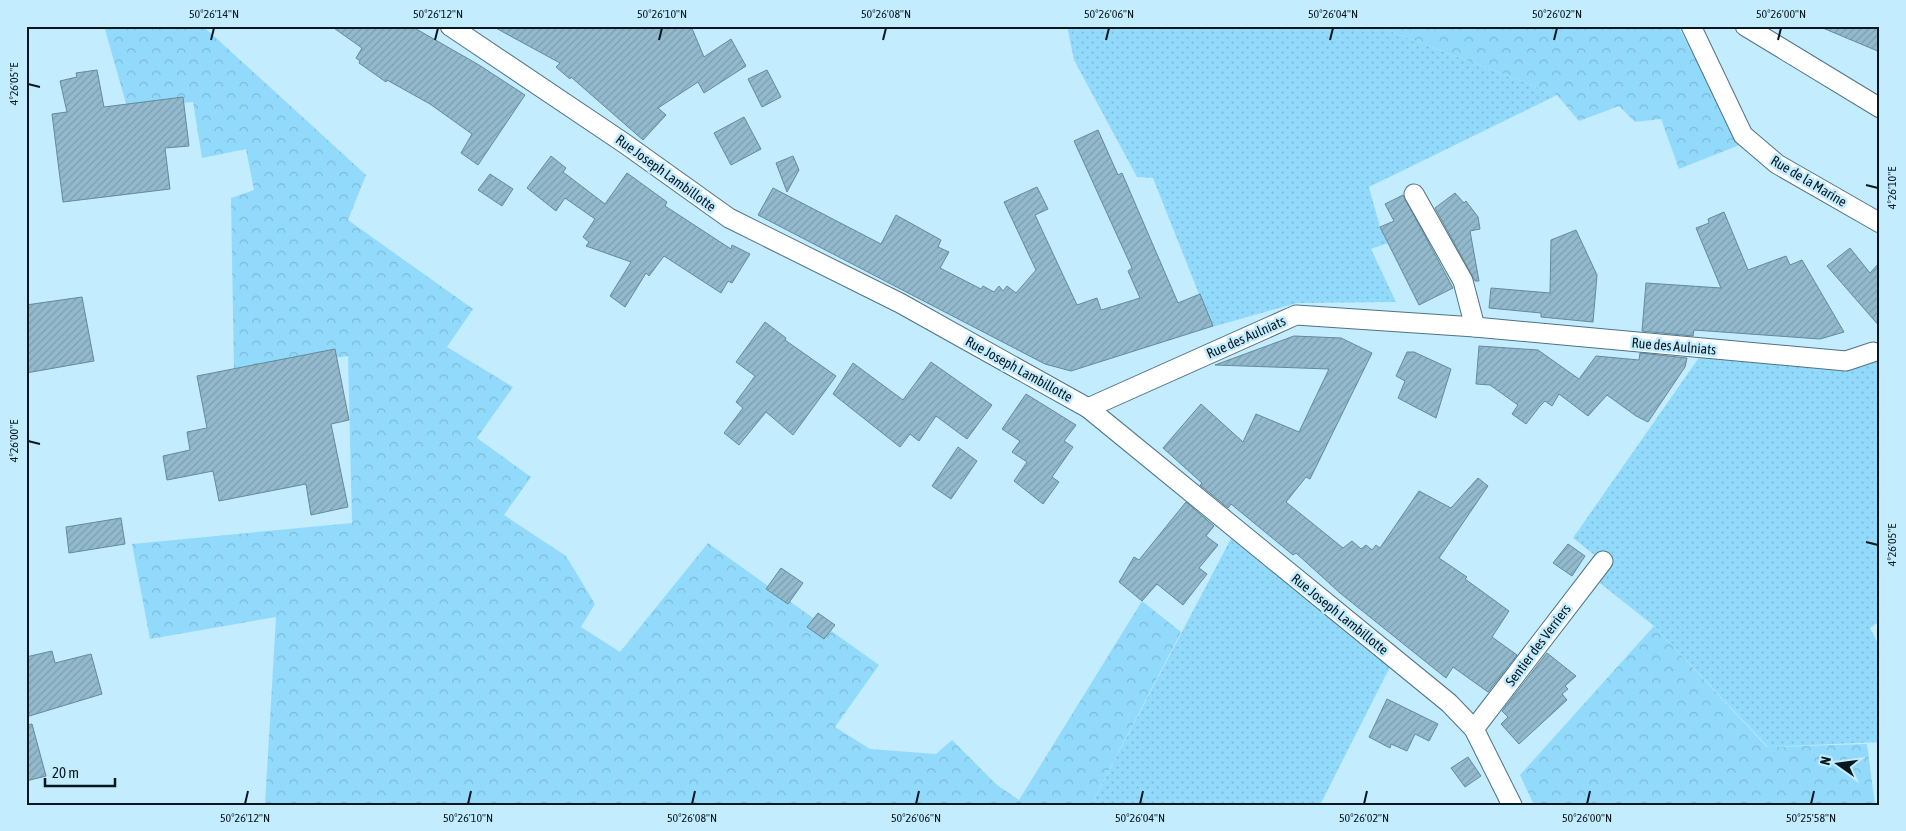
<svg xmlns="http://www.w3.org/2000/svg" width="1906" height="831" font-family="'Asap Condensed',sans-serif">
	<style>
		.grass { fill: url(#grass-dots) }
		.forest { fill: url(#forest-crowns) }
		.building { fill: url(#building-hatch); stroke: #648a9b }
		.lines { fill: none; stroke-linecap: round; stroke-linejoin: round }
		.minor-casing { stroke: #4e7384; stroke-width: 21 }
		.minor { stroke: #fff; stroke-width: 19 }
		.ticks { fill: none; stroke: #09181f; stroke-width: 2 }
		.labels { text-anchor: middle; stroke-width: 5; stroke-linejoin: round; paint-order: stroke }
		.street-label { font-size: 14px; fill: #09181f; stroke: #c3ecff }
		.neatline { fill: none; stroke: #09181f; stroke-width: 2 }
		.ticks-label { font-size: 12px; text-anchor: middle; fill: #09181f }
	</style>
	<defs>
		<pattern id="grass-dots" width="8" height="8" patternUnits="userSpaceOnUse" patternTransform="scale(1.25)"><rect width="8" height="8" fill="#92dafb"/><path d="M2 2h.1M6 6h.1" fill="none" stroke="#7dbad7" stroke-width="1.8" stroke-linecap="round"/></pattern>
		<pattern id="forest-crowns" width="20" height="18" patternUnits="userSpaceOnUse" patternTransform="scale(1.25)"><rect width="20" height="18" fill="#92dafb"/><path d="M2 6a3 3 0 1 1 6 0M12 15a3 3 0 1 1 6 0" fill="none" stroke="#7dbad7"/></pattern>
		<pattern id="building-hatch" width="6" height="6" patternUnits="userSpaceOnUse" patternTransform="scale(1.25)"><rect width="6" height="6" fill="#92b9cc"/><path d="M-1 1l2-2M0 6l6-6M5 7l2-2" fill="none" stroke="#7d9eaf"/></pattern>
	</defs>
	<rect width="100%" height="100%" fill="#c3ecff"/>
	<g class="grass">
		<polygon points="1067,26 1377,26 1557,95 1369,187 1380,227 1388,243 1371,249 1396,302 1297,303 1212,327 1153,178 1137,177 1074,60"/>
		<polygon points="1705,349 1873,352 1880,366 1880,621 1870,628 1880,647 1880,742 1768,747 1654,626 1591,576 1602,561 1573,538"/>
		<polygon points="1236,529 1394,659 1320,805 1091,805"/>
	</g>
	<g class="forest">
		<polygon points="104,26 203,26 366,175 348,220 473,309 447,347 513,387 477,438 531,477 504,515 566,556 595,604 581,627 620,652 708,543 879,665 835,727 870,749 936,754 952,740 997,785 1019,800 1142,601 1181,632 1091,805 265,805 276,617 150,639 132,544 352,523 348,356 234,372 231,198 254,190 246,149 202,158 193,102 127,107"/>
		<polygon points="1377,26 1678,26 1742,144 1679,169 1661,119 1635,122 1619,106 1579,121 1557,95"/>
		<polygon points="1654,626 1767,747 1867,744 1875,805 1534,805 1520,775"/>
	</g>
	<g class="building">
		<polygon points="331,26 411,26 479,65 525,95 478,165 461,153 472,134 430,104 387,80 386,82 359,63 360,61 356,58 362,48"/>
		<polygon points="492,26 691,26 704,57 731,39 746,66 704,93 698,82 658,108 666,115 643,140 571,77 570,79 556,67 560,63"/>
		<polygon points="1818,26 1880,26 1880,52"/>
		<polygon points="97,70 104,107 183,97 189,146 165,148 170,189 63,202 52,114 67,112 60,81 77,77 76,73"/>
		<polygon points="767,70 781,97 762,107 748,79"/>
		<polygon points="744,117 761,149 731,165 714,133"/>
		<polygon points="1098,130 1118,175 1122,173 1178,303 1200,294 1213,326 1071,371 1045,364 758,215 773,188 881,244 896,215 941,240 938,247 949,252 940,268 981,289 983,286 994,292 999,286 1003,291 1007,286 1016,293 1036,270 1004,202 1037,187 1048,209 1035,215 1077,305 1097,298 1101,310 1140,298 1128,271 1132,268 1074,141"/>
		<polygon points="551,156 566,168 563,172 605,204 627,173 667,202 665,206 731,249 732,245 750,254 732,283 728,281 721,293 664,256 649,276 646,273 625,307 610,296 631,262 586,246 589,242 583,237 595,219 565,198 556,211 527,188"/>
		<polygon points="793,156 799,170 787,192 776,163"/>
		<polygon points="490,174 513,189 502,206 478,190"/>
		<polygon points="1455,193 1464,203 1466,201 1478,217 1480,229 1470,231 1479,281 1475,281 1435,208"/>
		<polygon points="1403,195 1453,288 1419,305 1380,227 1394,221 1385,204"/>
		<polygon points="1724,212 1748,270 1786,256 1790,265 1802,260 1844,332 1820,339 1694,330 1693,336 1642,331 1646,283 1721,288 1696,228 1709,223 1708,219"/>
		<polygon points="1576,230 1597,275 1593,322 1541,317 1541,313 1489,308 1491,288 1550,293 1551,240"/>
		<polygon points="1850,248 1870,273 1880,262 1880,327 1827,266"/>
		<polygon points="82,297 94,361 26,373 26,305"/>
		<polygon points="765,322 786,338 785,340 836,376 793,435 766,412 739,445 724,433 743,408 736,402 755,376 736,362"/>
		<polygon points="1294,336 1341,338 1372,353 1310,479 1306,477 1286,502 1343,548 1352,541 1361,549 1366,545 1372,550 1376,545 1380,548 1419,491 1451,508 1478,478 1488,486 1439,558 1467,577 1465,579 1509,611 1492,637 1517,655 1488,692 1453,667 1446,678 1340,593 1296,553 1293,555 1231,504 1228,508 1200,485 1202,483 1163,448 1201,404 1243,442 1256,414 1299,432 1329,369 1215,365"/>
		<polygon points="1479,346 1538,350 1579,379 1596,356 1639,360 1640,353 1687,358 1685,367 1648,422 1636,416 1607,395 1588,416 1559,394 1552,406 1545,401 1540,406 1526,424 1512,414 1518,405 1490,385 1476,384"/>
		<polygon points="335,349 349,420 331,424 348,507 311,515 306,484 219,501 213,471 167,480 163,456 190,450 187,432 207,428 197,376"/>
		<polygon points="1407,352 1414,352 1451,369 1436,418 1398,398 1405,381 1396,376"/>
		<polygon points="931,362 992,405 967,439 936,416 919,441 910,434 900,447 833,394 853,363 903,400"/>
		<polygon points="1026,394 1076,425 1064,441 1073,447 1052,477 1059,482 1043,504 1014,481 1027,462 1012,452 1020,441 1002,429"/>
		<polygon points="958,447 977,461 951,499 932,486"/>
		<polygon points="1186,502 1214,526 1206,536 1218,545 1199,568 1207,574 1183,605 1157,584 1142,601 1119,582 1134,557 1139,560"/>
		<polygon points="121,518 125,544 69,553 66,527"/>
		<polygon points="1568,544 1585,556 1572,576 1553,563"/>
		<polygon points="781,568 803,583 788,604 766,589"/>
		<polygon points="818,613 835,625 824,639 807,627"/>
		<polygon points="52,651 55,663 91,654 102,694 26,717 26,657"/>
		<polygon points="1547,653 1576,676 1565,686 1568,689 1562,694 1567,700 1519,744 1501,724 1508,717 1502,711"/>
		<polygon points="1387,699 1438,724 1429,741 1415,734 1407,751 1391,744 1390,748 1369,737"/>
		<polygon points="32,724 46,776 26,781 26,725"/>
		<polygon points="1468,757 1481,776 1465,787 1451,768"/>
	</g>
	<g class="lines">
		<defs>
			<g id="minor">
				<polyline points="450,26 624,143 729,218 900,303 1088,408 1449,703 1474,729 1512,805"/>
				<polyline points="1691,26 1743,135 1777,164 1880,223"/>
				<polyline points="1745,26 1880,108"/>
				<polyline points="1414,194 1463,281 1475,327"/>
				<polyline points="1088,408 1296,315 1475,327 1846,361 1873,352"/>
				<polyline points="1474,729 1603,561"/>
			</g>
		</defs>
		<use href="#minor" class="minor-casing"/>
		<use href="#minor" class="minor"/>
	</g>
	<path class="ticks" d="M211,40L214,28M435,40L438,28M659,40L662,28M883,40L886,28M1106,40L1109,28M1330,40L1333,28M1554,40L1557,28M1778,40L1781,28M28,84L40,87M1866,185L1878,188M28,441L40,444M1866,542L1878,545M245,804L248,791M468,804L471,791M692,804L695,791M916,804L919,791M1140,804L1143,791M1364,804L1367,791M1587,804L1590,791M1811,804L1814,791"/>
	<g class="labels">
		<g class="street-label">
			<text transform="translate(666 173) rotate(36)" y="5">Rue Joseph Lambillotte</text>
			<text transform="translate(1809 181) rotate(31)" y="5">Rue de la Marine</text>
			<text transform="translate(1246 337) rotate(-24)" y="5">Rue des Aulniats</text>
			<text transform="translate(1674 346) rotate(5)" y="5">Rue des Aulniats</text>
			<text transform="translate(1019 369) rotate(29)" y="5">Rue Joseph Lambillotte</text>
			<text transform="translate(1340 614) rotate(39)" y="5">Rue Joseph Lambillotte</text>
			<text transform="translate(1538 645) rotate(-53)" y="5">Sentier des Verriers</text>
		</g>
	</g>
	<rect width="1906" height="831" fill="none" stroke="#c3ecff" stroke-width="55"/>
	<g transform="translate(1838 764) rotate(284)" stroke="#c3ecff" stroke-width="4" paint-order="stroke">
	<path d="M0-4L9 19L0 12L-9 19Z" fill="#09181f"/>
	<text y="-8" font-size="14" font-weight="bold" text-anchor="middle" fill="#09181f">N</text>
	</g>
	<path d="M45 778v8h70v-8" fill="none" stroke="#09181f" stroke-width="2.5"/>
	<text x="52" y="778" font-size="15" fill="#09181f" stroke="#c3ecff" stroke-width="4" paint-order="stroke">20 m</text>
	<rect x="28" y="28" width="1850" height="776" class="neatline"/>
	<g class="ticks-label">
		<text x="214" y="18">50°26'14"N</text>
		<text x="438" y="18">50°26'12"N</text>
		<text x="662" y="18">50°26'10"N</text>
		<text x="886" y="18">50°26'08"N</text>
		<text x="1109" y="18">50°26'06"N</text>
		<text x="1333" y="18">50°26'04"N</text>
		<text x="1557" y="18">50°26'02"N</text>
		<text x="1781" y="18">50°26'00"N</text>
		<text transform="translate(14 84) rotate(-90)" y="4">4°26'05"E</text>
		<text transform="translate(1892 188) rotate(-90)" y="4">4°26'10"E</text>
		<text transform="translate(14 441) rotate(-90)" y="4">4°26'00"E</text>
		<text transform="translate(1892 545) rotate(-90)" y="4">4°26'05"E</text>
		<text x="245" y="822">50°26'12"N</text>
		<text x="468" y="822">50°26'10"N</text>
		<text x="692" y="822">50°26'08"N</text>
		<text x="916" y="822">50°26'06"N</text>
		<text x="1140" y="822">50°26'04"N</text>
		<text x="1364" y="822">50°26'02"N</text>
		<text x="1587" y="822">50°26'00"N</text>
		<text x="1811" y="822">50°25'58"N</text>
	</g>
</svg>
